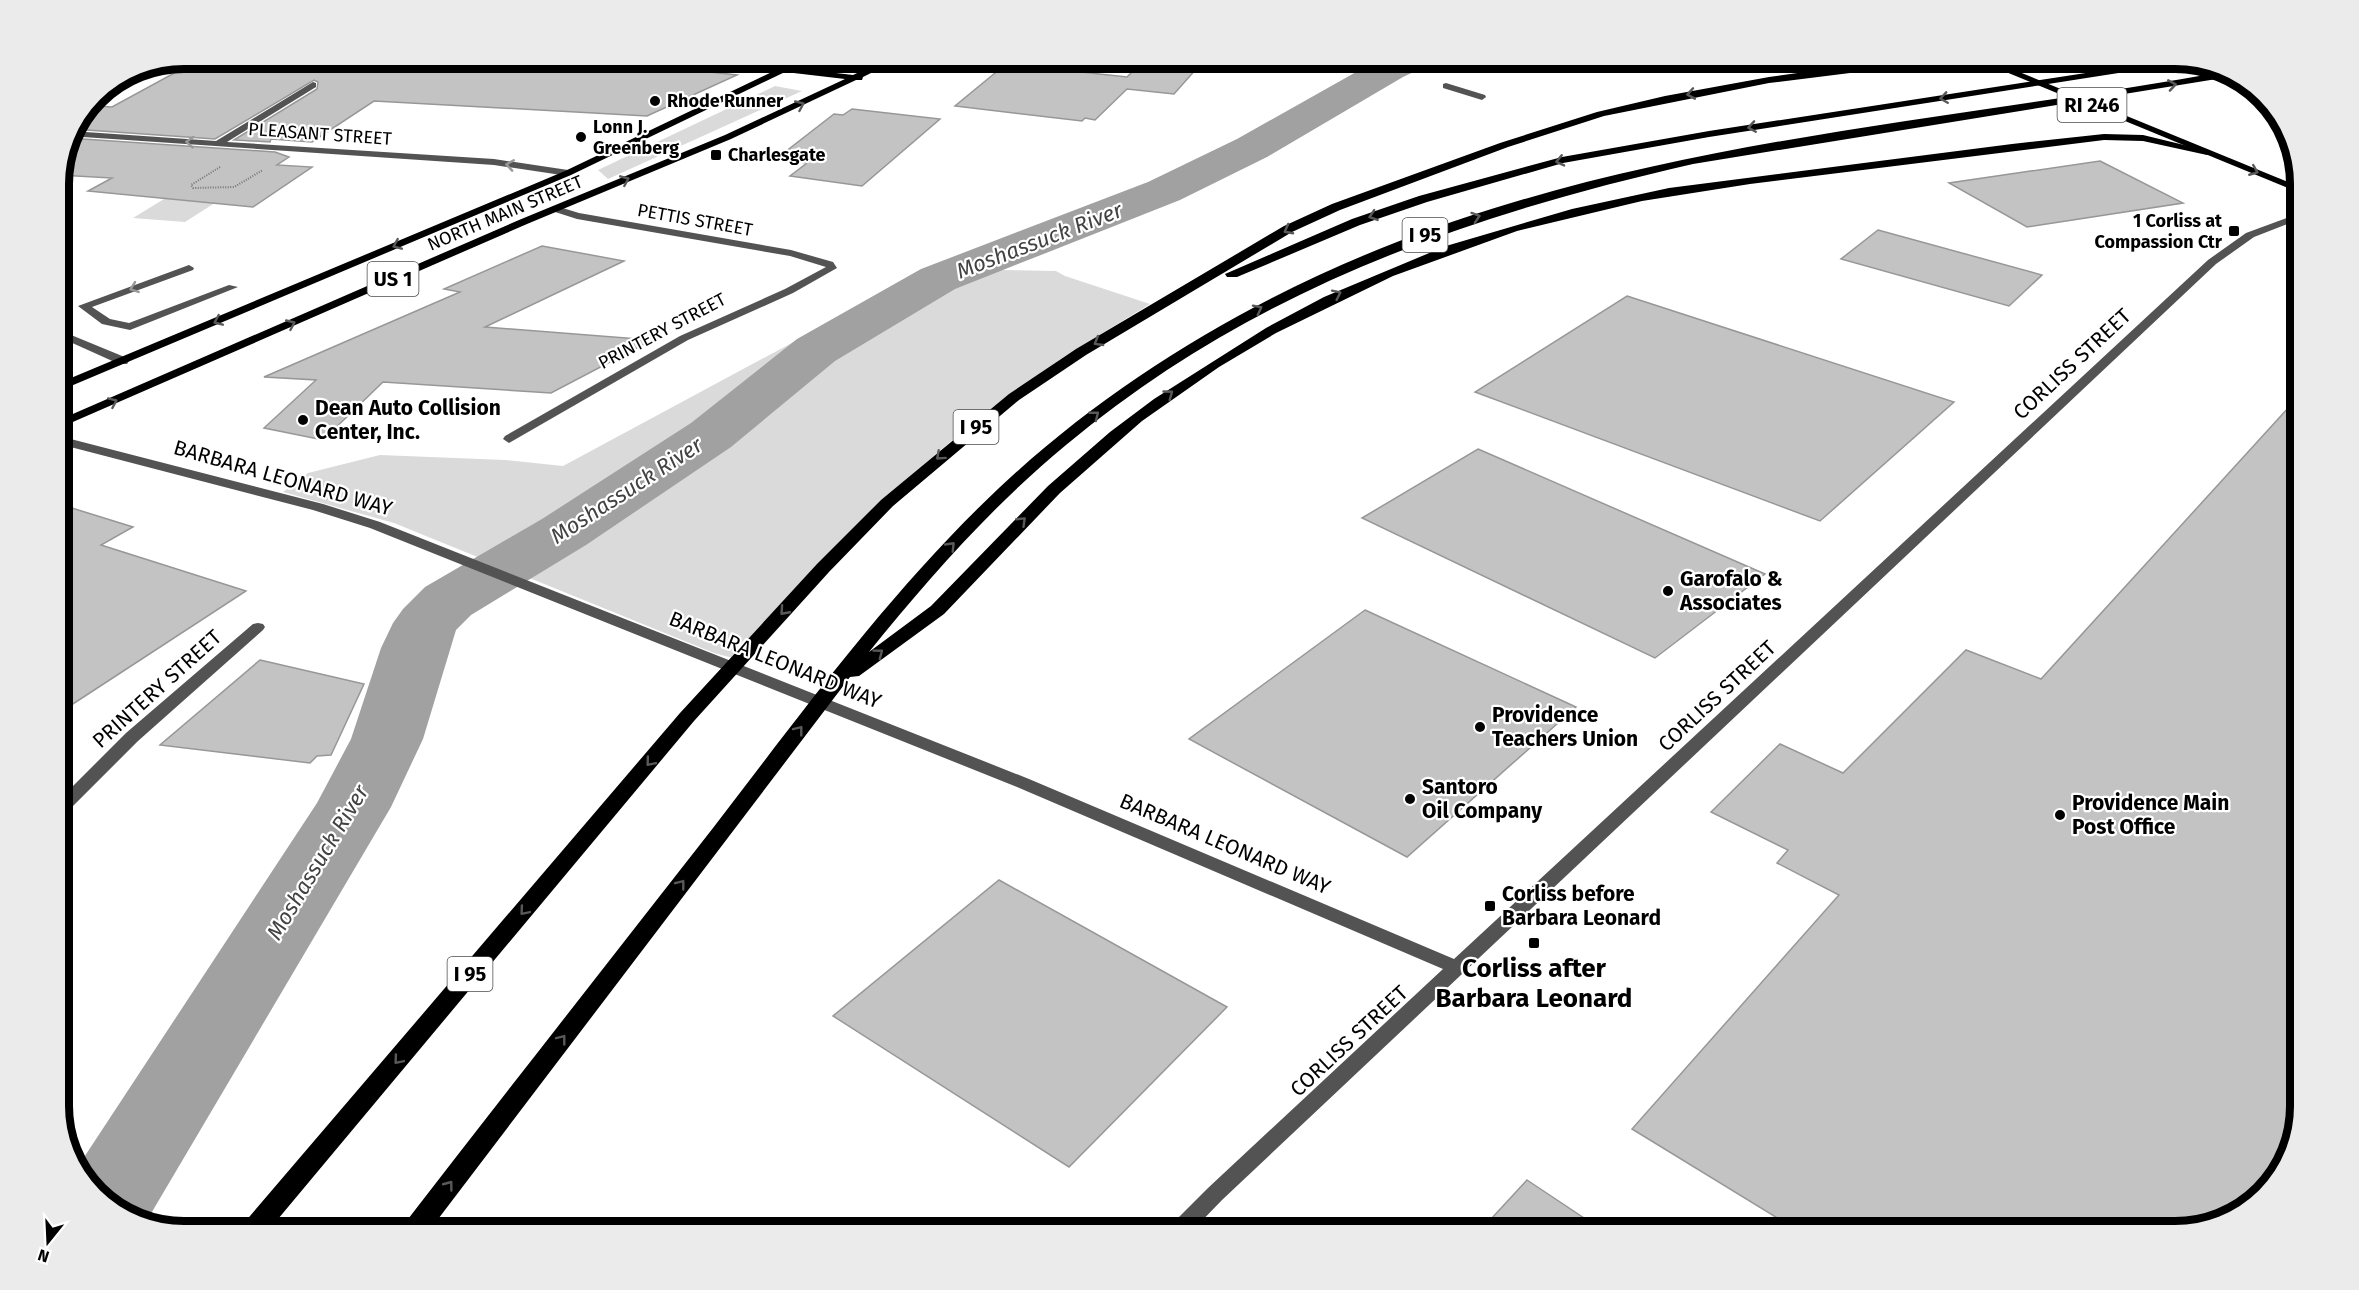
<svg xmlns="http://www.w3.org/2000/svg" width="2359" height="1290" font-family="'Fira Sans',sans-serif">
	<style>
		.green { fill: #dadada }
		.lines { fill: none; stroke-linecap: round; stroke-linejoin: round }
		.river { fill: #a1a1a1; fill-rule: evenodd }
		.building { fill: #c3c3c3; stroke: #979797; stroke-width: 1.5 }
		.path { stroke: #757575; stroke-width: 2; stroke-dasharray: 1 1.5; stroke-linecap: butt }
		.minor { fill: #535353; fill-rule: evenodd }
		.major { fill: #000; fill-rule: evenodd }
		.highway { fill: #000; fill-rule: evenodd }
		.oneway { stroke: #595959 }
		.oneway2 { stroke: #989898 }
		.poi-dot { fill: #000; stroke: #fff; stroke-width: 2 }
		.labels { text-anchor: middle; stroke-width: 4.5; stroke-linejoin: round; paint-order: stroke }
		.far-poi-label { font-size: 18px; font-weight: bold; fill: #000; stroke: #fff; text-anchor: start }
		.far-street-label { font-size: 18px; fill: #000; stroke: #fff }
		.shield { fill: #fff; stroke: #4c4c4c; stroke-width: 1.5 }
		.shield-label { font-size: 20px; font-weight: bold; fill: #000 }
		.street-label { font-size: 21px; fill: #000; stroke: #fff }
		.poi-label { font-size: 21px; font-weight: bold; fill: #000; stroke: #fff; text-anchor: start }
		.water-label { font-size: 22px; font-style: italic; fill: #424242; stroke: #fff }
		.near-poi-label { font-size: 26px; font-weight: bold; fill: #000; stroke: #fff }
		.rim { fill: none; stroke: #000; stroke-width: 8 }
	</style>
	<rect width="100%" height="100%" fill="#fff"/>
	<g class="green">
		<polygon points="830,59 830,58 882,59 854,66 817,65"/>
		<polygon points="775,86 802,91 608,179 598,170"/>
		<polygon points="239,153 287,157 185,222 133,218"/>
		<polygon points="1000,270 1056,271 1065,276 1150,304 1062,358 973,422 897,488 733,658 714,653 394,523 283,492 308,473 380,455 505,460 563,466 879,296 920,279"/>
	</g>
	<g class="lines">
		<polygon class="river" points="1381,58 1432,58 1426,66 1403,77 1267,157 1180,200 955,289 835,361 731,447 586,545 471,615 456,630 423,739 391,807 146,1222 128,1218 80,1176 77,1168 317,803 351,739 381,648 393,623 403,609 425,587 542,519 691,423 797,339 921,269 1148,182 1237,139"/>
	</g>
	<g class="building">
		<polygon points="238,58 582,58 737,75 647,116 374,101 312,142 271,139 270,142 234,140 317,89 318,82 314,80 215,139 73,129 82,115 98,106 112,107 178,71 196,72 211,64 227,65"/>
		<polygon points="1146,58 1206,58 1174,94 1127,89 1095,120 1085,118 1082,121 955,106 1006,64 1127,77"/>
		<polygon points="852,109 940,119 862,186 790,176 807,163 776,159 834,114 843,115"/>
		<polygon points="68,138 275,152 289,157 277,165 312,167 253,207 88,191 112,178 59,175"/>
		<polygon points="2100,161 2183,203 2027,227 1949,183"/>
		<polygon points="1878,230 2042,275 2009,306 1841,259"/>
		<polygon points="542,246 624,261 485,327 652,340 551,393 383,382 323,440 264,428 316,380 264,377 460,292 444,289"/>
		<polygon points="1627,296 1954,402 1820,521 1475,392"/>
		<polygon points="2300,395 2301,1106 2287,1162 2244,1210 2175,1232 1800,1232 1632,1129 1839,895 1777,863 1788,850 1711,812 1780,744 1843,773 1966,650 2041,679"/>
		<polygon points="1478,449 1765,574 1655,658 1362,518"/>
		<polygon points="59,504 133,527 101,545 246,591 59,713"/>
		<polygon points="1365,610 1576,707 1407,857 1189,739"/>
		<polygon points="260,660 364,684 331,755 317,756 310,763 160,745"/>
		<polygon points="999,880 1227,1007 1069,1167 833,1016"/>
		<polygon points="1527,1180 1605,1232 1479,1232"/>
	</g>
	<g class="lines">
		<polyline class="path" points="220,167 191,185 193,188 234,187 263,170"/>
		<g class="minor">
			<polygon points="139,74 146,76 93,106 88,106 93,99"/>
			<polygon points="313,82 316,83 316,87 227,142 494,159 568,170 573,173 568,176 494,165 68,136 71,131 216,141"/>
			<polygon points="1446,83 1485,95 1486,97 1482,100 1443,88 1443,84"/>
			<polygon points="556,206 579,213 791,250 833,262 837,268 793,293 688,340 509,443 503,439 505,436 680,336 785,289 826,267 790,256 577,219 552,211 552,207"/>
			<polygon points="2300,213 2300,219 2254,237 2216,264 1222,1200 1192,1231 1168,1231 1171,1225 1208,1188 1443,969 1017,787 370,528 313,510 59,444 59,436 323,504 380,522 1029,779 1454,959 2208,260 2246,233"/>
			<polygon points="189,265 194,268 193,270 92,307 110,319 129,323 229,285 238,287 130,330 102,324 78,306"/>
			<polygon points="59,330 127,358 129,361 127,364 119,364 59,337"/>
			<polygon points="258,623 263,624 265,627 263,630 138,741 65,814 59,816 59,800 126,733 253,624"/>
		</g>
		<g class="major">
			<path d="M684,58C716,58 747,65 779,66C789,66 798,58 811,58L793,68L853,75L888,58H900L887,65L916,58H932L887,71L883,67L863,77L862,80H856L731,139L527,224L59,428V420L519,220L725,135L845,79L785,72L571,175L59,391V383L565,171L774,71Z"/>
			<polygon points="1972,58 1985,58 2300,187 2300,193"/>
		</g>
		<g class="highway">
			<polygon points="1904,58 1920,58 1898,67 1769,83 1604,116 1508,147 1340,210 1292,232 1086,355 1019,400 893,506 829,572 694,721 268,1231 240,1231 244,1223 680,713 817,564 881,500 1009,394 1076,349 1284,226 1332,204 1500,143 1597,112 1665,96 1769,77"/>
			<polygon points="2177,59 2189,62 1709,137 1563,163 1427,202 1360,225 1237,277 1227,277 1225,274 1352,219 1419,196 1562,157 1709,131"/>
			<path d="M2228,71L2235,76L1693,164C1461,217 1251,291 1066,445C992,506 929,578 869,652L931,606L1048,486L1110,432L1154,399L1266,328L1324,297L1446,246L1572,209L1669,188L2012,144L2104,134L2143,135L2213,152L2207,155L2143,141L2104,140L1750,184L1642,201L1517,231L1393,276L1276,333L1219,367L1142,421L1060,493L944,614L859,676L850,677L429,1231H401L405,1223C507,1091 610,960 713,828C803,711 891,590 999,488C1143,353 1322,259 1511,203C1744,133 1989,114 2228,71Z"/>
		</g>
	</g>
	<defs><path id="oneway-chevron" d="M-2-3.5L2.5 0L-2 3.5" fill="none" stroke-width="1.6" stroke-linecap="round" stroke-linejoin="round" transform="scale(1.5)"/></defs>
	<g class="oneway">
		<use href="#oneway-chevron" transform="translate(2172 85) rotate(-9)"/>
		<use href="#oneway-chevron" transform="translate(1691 94) rotate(170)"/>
		<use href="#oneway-chevron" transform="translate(1944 98) rotate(172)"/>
		<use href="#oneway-chevron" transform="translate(800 105) rotate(-24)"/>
		<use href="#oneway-chevron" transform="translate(1752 127) rotate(171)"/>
		<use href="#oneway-chevron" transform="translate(1560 161) rotate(167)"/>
		<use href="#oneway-chevron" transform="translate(2254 171) rotate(22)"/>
		<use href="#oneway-chevron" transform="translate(625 180) rotate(-23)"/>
		<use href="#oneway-chevron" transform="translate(1373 216) rotate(161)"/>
		<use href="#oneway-chevron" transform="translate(1476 217) rotate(-18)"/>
		<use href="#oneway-chevron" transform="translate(1288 230) rotate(152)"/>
		<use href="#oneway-chevron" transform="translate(397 245) rotate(157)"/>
		<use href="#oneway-chevron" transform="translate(1337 294) rotate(-26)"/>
		<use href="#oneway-chevron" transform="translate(1258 309) rotate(-27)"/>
		<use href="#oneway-chevron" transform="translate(218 321) rotate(157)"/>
		<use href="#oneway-chevron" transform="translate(291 324) rotate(-24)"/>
		<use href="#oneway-chevron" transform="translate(1098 342) rotate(149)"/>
		<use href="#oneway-chevron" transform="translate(1169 394) rotate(-36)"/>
		<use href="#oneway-chevron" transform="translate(113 402) rotate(-24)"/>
		<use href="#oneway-chevron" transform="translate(1095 415) rotate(-38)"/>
		<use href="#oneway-chevron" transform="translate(940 456) rotate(138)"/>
		<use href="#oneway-chevron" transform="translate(1022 521) rotate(-44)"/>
		<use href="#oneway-chevron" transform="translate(951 546) rotate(-46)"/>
		<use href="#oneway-chevron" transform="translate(784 611) rotate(132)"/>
		<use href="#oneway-chevron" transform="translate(879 653) rotate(-37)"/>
		<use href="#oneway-chevron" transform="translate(799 730) rotate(-52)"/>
		<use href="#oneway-chevron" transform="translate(650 762) rotate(130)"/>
		<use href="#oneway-chevron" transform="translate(681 884) rotate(-52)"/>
		<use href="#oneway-chevron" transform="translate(524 911) rotate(130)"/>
		<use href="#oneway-chevron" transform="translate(562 1039) rotate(-52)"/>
		<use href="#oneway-chevron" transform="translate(398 1060) rotate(130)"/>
		<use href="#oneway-chevron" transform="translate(449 1185) rotate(-53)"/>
	</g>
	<g class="oneway2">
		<use href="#oneway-chevron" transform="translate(190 142) rotate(-176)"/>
		<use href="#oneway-chevron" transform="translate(510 165) rotate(-171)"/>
		<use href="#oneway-chevron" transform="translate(134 288) rotate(160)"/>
	</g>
	<g class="poi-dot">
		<circle cx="655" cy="101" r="6"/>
		<circle cx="581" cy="137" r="6"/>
		<rect x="710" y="149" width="12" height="12" rx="3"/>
		<rect x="2228" y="225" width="12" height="12" rx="3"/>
		<circle cx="303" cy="420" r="6"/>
		<circle cx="1668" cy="591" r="6"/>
		<circle cx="1480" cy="727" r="6"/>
		<circle cx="1410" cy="799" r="6"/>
		<circle cx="2060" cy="815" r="6"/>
		<rect x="1484" y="900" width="12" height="12" rx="3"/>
		<rect x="1528" y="937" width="12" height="12" rx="3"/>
	</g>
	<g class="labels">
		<g class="far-poi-label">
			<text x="667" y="107">Rhode Runner</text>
			<text x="593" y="133">Lonn J.<tspan x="593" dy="21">Greenberg</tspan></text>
			<text x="728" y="161">Charlesgate</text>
			<text x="2222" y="227" text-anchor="end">1 Corliss at<tspan x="2222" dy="21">Compassion Ctr</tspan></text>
		</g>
		<g class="far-street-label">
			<text transform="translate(320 134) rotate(4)" y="6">PLEASANT STREET</text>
			<text transform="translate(505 213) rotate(-23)" y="6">NORTH MAIN STREET</text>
			<text transform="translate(695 220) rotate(10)" y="6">PETTIS STREET</text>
			<text transform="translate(662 331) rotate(-28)" y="6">PRINTERY STREET</text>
		</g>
		<g class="shield">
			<rect x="2057.5" y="88" width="69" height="34" rx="4.5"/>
			<rect x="1402.5" y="218" width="45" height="34" rx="4.5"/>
			<rect x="367.5" y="262" width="51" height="34" rx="4.5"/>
			<rect x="953.5" y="410" width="45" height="34" rx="4.5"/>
			<rect x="447.5" y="957" width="45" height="34" rx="4.5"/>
		</g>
		<g class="shield-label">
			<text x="2092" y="112">RI 246</text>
			<text x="1425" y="242">I 95</text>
			<text x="393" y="286">US 1</text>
			<text x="976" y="434">I 95</text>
			<text x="470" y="981">I 95</text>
		</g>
		<g class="street-label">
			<text transform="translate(2072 364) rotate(-43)" y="7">CORLISS STREET</text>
			<text transform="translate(283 478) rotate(16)" y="7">BARBARA LEONARD WAY</text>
			<text transform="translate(775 660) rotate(22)" y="7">BARBARA LEONARD WAY</text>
			<text transform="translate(157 689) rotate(-42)" y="7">PRINTERY STREET</text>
			<text transform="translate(1717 696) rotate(-43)" y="7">CORLISS STREET</text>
			<text transform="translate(1225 844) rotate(23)" y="7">BARBARA LEONARD WAY</text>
			<text transform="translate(1349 1041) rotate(-43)" y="7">CORLISS STREET</text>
		</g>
		<g class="poi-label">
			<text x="315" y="415">Dean Auto Collision<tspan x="315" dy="24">Center, Inc.</tspan></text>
			<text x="1680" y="586">Garofalo &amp;<tspan x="1680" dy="24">Associates</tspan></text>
			<text x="1492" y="722">Providence<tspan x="1492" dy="24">Teachers Union</tspan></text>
			<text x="1422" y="794">Santoro<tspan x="1422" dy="24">Oil Company</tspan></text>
			<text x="2072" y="810">Providence Main<tspan x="2072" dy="24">Post Office</tspan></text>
			<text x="1502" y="901">Corliss before<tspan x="1502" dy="24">Barbara Leonard</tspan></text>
		</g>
		<g class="water-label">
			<text transform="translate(1039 240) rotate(-21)" y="8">Moshassuck River</text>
			<text transform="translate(626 490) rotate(-33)" y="8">Moshassuck River</text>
			<text transform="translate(317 862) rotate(-59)" y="8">Moshassuck River</text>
		</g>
		<g class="near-poi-label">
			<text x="1534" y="977">Corliss after<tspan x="1534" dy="30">Barbara Leonard</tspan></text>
		</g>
	</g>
	<path d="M0 0H2359V1290H0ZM184 69H2175A115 115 0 0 1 2290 184V1106A115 115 0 0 1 2175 1221H184A115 115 0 0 1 69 1106V184A115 115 0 0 1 184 69Z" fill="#ebebeb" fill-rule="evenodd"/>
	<path class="rim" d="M184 69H2175A115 115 0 0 1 2290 184V1106A115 115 0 0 1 2175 1221H184A115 115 0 0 1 69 1106V184A115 115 0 0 1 184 69Z"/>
	<g transform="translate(48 1242) rotate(198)" stroke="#ffffff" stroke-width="4.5" paint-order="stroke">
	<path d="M0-4.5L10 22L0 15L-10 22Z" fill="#000000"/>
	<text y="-9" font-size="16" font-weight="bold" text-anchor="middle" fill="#000000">N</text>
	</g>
</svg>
